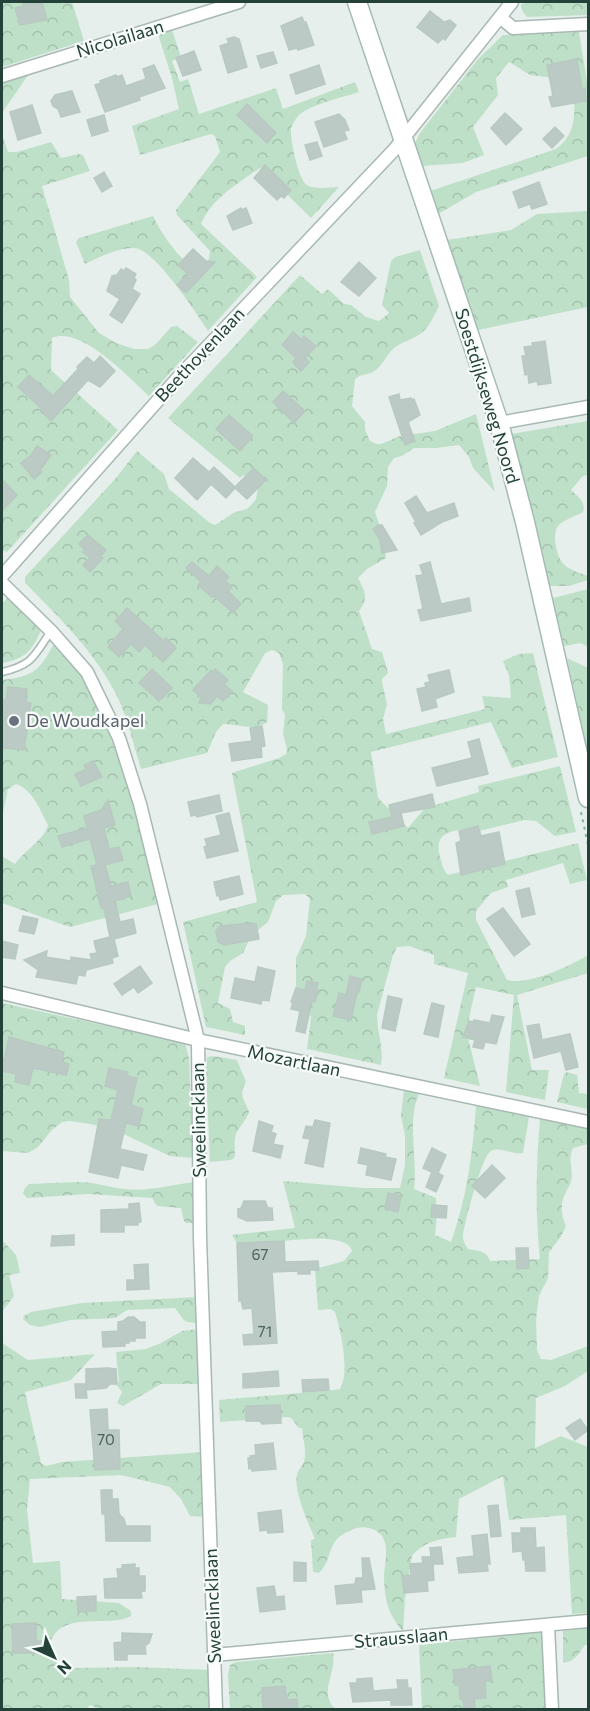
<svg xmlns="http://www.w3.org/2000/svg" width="590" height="1711" font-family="Commissioner,sans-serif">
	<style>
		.forest { fill: url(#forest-crowns) }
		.building { fill: #bbcac4; stroke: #b8c9c2; stroke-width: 1.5 }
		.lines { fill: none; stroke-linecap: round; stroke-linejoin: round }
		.lane-casing { stroke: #a8b8b2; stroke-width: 9 }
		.street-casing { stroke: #a8b8b2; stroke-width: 15 }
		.secondary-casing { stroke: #a4bbb3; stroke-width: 21 }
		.path { stroke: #86b3a5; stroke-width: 2; stroke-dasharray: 3 4.5; stroke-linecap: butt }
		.lane { stroke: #fff; stroke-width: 6 }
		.street { stroke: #fff; stroke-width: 12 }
		.secondary { stroke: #fff; stroke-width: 18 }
		.worship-dot { fill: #6b7280; stroke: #f7fbf9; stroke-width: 2 }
		.labels { text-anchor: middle; stroke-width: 4.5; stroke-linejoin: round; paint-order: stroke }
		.number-label { font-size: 15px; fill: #4a645c }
		.street-label { font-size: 18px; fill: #24423a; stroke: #f7fbf9 }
		.worship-label { font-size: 18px; fill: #5b616d; stroke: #f7fbf9; text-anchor: start }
	</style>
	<defs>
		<pattern id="forest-crowns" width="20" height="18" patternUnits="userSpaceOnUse" patternTransform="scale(1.5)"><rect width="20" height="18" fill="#bfe0c8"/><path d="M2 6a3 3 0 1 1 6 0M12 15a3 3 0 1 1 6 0" fill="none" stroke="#a4c1ad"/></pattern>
	</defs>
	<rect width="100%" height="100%" fill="#e6efeb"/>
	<g class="forest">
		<polygon points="2,2 72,2 84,41 2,67"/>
		<polygon points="525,2 588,2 588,15 527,17 523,12 521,5"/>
		<path d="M172,30L181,57L172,61L180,82L188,79L199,114L276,88L283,109L355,82L359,92C344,97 308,105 298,116C296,118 292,125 291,128C290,139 298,179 307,185C315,190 330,187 339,187L311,218L260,168C239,182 211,199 201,224L257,277L208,331C197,314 154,248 134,248C120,247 97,258 85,264L76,242L79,238L153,216C166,243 180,257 201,277L210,268L206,263L209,259L210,251L177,215L176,210L220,152L215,136L211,134L140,155L132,126L179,109L172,78L158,34Z"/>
		<path d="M579,32L588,88V156L476,192L438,214L430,191L556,149C574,136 575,119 574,98L555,78L530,75L509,62L496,78L498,95L473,127L484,155L463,163L422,166L414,145L420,133L478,59L503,35Z"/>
		<polygon points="28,75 2,113 2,83"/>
		<path d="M2,134L8,152H17L51,142L61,158L79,154L83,155L90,171L42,186L69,280L70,297L99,333L116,343L134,349H148L156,344L171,327L177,326L198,342L149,396C129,378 81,325 52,338L51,370L118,430L7,552L2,550Z"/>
		<polygon points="588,211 588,307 478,330 447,240 511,230 537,214"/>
		<path d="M420,250L439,306C434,316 429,328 420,334C411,341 399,342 391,351C386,357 382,365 376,370C369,376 361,373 355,379L352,406L365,422V430L370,441L376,444H381L400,436L435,431L476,414L495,492L473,468L469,457L459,445L436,448H414L402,456L394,458L388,467L387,486L375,512L384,540L386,558L367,569L358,578C365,592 369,597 359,611L372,649L382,652L388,673L382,679V682L387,704L383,719L386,734L485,709L482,696L511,698L509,675L503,661L519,654L533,653L558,757L512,768L491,722L371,752L378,798L408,828L425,808L479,792L478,786L560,766L576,832L555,836L536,821L525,820L471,833L467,829C448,831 434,834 440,857C442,864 443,870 448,875L578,843L587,880L570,884L563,863L506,880L508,887L491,893L476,911V920L507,980C528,986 570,966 588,955V973L517,995L532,1070H549L545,1100L506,1092L514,995L476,987L467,1027L468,1038L480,1086L444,1078L468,973L434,964V955L409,946L397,947L393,955L377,1015C377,1032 384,1047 381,1065L307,1049L311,1017L296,989V958L306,936L310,899L305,894L283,895L276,901L268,922L251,936L243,953L230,961L225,967L218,1003L230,1009L233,1022L245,1026V1035L206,1027L183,922L257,902L232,773L279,758L286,754L287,749L283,734L285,715L282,709L283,664L279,653L272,650L265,653L243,692L268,705L267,722C255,732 238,724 223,724L216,732L207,753L141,769C134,746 128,720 118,698C96,653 60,618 25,583V577L116,478L137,451L164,474L169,489L210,523L215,525L235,512L247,509L252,504L256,499L258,488L243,475L240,478L168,418L300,275L322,294L328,289L344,304L351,305L366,317L379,321L389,313L382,305L391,261L395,257Z"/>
		<path d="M588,421V474L582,477L571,490C578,497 586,501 583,512C576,516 563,520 558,526C555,530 555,536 555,540C558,566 566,568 588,576V580L569,586H550L534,515L511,434Z"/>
		<polygon points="588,589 588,647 581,643 564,646 553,598"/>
		<path d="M9,596L42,628C33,649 26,659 2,663V604Z"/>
		<path d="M55,642L80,670L125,770L158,904L70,927L2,903V856L15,864C24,851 45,839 48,825C40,810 33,790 16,784L8,789L2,817V680C35,676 39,671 55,642Z"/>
		<polygon points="567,658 588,668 588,753"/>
		<polygon points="2,1003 185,1043 189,1058 193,1158 170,1156 117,1131 91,1124 69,1121 62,1122 51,1131 38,1147 28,1153 2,1151"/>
		<path d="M213,1056L237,1060L246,1082C238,1095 245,1100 249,1112C246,1122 236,1129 235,1138C234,1145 236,1151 234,1158L231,1160L210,1162L206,1071L207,1057Z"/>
		<polygon points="567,1072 577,1075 579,1093 588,1094 588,1109 557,1102 564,1074"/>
		<path d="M404,1089L420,1092C406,1117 418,1161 414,1189L436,1198L437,1214L435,1235L451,1242C467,1198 473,1151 476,1105L529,1117L523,1153C513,1155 500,1146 491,1151C482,1156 464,1224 463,1236C463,1241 465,1245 468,1249C478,1251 486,1250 490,1261L540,1259C535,1212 536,1166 540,1119L588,1129V1144L573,1148C567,1162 574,1168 571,1181C570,1186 567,1189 565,1194C560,1204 561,1216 566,1226L560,1238L549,1252L548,1278L539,1296L536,1319L537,1350L541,1359L551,1360L588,1346V1371L565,1386L536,1398L535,1448L561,1436L588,1447V1613L572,1614L566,1515L509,1520L503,1476L459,1499L456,1537C439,1539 423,1542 412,1556L405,1598L403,1632C396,1623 390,1614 387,1603C385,1595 384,1584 384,1575C385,1558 393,1534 369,1528C358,1525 348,1531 339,1537C328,1547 330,1563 319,1573L313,1572L311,1540L315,1539C309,1525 293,1490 297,1475C298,1470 302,1466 304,1462C307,1451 303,1439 302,1428H299L291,1418L287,1417L220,1422L219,1400L333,1390L340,1389C350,1372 341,1331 335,1312L330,1309L318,1310L315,1269L344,1261L352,1251C345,1227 262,1246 241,1245L237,1243L232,1235L295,1228L283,1181L364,1188H400L405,1165V1135L401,1116Z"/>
		<path d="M78,1182C94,1182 108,1187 124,1189C147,1192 171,1185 194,1182L195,1223H186L184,1221L181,1208L157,1206L152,1198L88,1194L27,1198L23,1193L25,1188L29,1184Z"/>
		<polygon points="2,1240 16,1255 20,1273 9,1275 14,1296 2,1312"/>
		<path d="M198,1297L199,1323C181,1323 185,1320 175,1308L127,1310L115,1318L71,1320L40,1327L30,1325L23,1319L24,1316L31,1312L82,1303Z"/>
		<polygon points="199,1329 201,1384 161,1384 123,1406 117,1403 122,1392 116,1384 119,1381 116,1352 146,1349 161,1343 182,1331"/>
		<path d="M2,1343L28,1360L95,1354L71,1380L25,1392L41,1463L46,1466L62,1462L204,1452L206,1517L190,1516L181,1499L170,1487L121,1475L30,1479L27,1510L33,1563L60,1561L62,1599L119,1603L131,1611V1616C110,1629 55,1607 49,1649L63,1662L77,1668L137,1667L210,1670L212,1709L102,1710L90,1705L87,1709H2Z"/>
		<polygon points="588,1628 588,1644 585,1645 577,1656 571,1661 563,1663 563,1631"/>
		<polygon points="539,1632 543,1634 546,1709 422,1709 419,1645"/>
		<path d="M333,1653C337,1673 318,1692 335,1709H230L228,1675L230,1665L236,1662Z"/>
	</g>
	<g class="building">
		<polygon points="22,2 42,2 47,20 20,25 15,8 24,6"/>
		<polygon points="430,11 444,22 450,20 456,25 445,40 443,38 438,43 417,27"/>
		<polygon points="302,17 304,22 306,22 314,45 298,50 297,48 289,50 281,26"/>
		<polygon points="234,37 239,39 247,67 228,73 220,46 229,43 227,39"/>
		<polygon points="194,51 201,70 183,76 176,58"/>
		<polygon points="273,52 277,63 261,68 257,56"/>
		<polygon points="577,59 582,89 585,88 586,101 552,107 549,97 553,96 547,65"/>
		<polygon points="154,65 165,88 139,97 140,100 105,112 95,85 101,83 100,81 116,75 117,77 122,75 126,86 146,79 143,69"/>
		<polygon points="319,65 325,84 296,94 290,75"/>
		<polygon points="72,91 80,112 61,117 58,109 53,106 51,101 55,95"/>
		<polygon points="247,104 276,133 267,143 237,115"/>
		<polygon points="32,105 41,133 18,140 10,112"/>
		<polygon points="505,113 522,129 506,145 491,128"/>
		<polygon points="339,114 345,120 349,130 344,131 347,139 324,147 315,122"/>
		<polygon points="104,115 108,131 92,136 87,120"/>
		<polygon points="555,127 564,136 552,148 543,139"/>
		<polygon points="317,142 322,156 310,160 305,145"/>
		<polygon points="265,165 291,190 284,198 281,196 277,200 254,178"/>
		<polygon points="104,172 112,186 102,192 94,178"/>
		<polygon points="539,182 547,204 532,209 530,204 519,208 513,192"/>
		<polygon points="241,208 242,210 246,208 252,223 233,230 227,216"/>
		<polygon points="193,249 206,261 215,262 186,293 177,285 188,274 178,265"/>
		<polygon points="359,262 376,278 359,296 341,282"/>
		<polygon points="126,268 136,274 134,278 136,280 132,289 140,294 122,323 110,315 120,299 107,291 112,276 117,275 121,269 124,271"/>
		<polygon points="293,332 301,339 304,336 316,346 305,358 309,362 301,371 293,362 296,358 282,345"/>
		<polygon points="545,341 551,383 538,385 537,381 529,383 528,374 525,375 522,356 526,356 524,347 533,346 532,343"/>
		<polygon points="100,356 115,371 100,387 88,380 51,421 40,410 41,408 18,387 29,375 53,396 78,369 77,367 87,357 94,363"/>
		<polygon points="283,391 305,411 294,423 273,402"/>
		<polygon points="399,394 400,400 411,398 412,400 414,399 420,415 408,422 415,441 405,445 389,397"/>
		<polygon points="229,415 253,436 240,451 216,429"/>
		<polygon points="37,446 51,455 40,470 42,472 34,479 21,463 31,455"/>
		<polygon points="193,458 209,472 214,467 235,487 254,468 266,480 247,499 235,488 226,498 211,484 197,500 175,478"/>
		<polygon points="2,479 17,495 2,511"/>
		<polygon points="416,496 427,513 454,503 458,516 442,522 421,535 414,523 416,522 405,503"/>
		<polygon points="378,525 382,525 397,550 382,553 380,540 373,529"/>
		<polygon points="88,535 106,550 101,556 103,558 90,572 83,565 90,558 83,552 85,550 79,544"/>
		<polygon points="192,562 209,576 217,566 229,577 225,581 232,587 228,591 241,604 233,613 214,596 212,597 198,585 201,582 186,568"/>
		<polygon points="430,562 441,604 469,598 471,611 421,621 418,610 423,609 416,576 423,575 420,565"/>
		<polygon points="127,608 164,641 166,638 176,648 163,662 145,645 139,652 131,644 119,657 108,647 123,629 115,621"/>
		<polygon points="152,669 172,688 159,701 139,683"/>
		<polygon points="215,669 228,680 224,684 232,691 223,701 217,696 211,704 199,703 201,697 193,690 211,670 213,672"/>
		<polygon points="449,670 454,692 435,699 437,707 422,711 417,689 426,687 425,683 430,682 428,675"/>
		<polygon points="8,687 27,689 26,702 31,703 24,750 3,748 2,744 2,700 6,700"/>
		<polygon points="262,726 265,746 261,747 262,757 232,761 229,744 252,741 250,728"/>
		<polygon points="479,739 488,774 437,786 432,768 472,758 468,742"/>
		<polygon points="93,761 102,777 81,786 75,774 86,769 84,765"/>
		<polygon points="432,794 435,807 401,813 404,826 372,834 369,822 392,817 389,805"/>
		<polygon points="219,795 222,811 197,817 196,815 191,816 188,802"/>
		<polygon points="108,800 115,825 104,828 109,849 119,847 123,860 105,865 111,886 128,882 131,896 115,901 120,922 133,919 136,933 114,939 118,956 112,958 113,963 86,970 85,976 78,975 76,984 36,977 38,970 24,960 47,951 46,957 71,961 71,957 92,960 90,954 97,953 94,941 110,937 104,908 101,908 91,866 97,865 90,839 62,847 58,836 87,828 84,816 101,810"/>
		<polygon points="229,813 238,851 207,858 204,847 207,846 205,839 221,835 216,816"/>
		<polygon points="478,826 481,836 499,832 505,864 461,875 456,843 461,841 459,831"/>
		<polygon points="239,876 243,894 220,900 219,895 217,896 214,882"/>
		<polygon points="529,888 535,914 522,917 516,891"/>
		<polygon points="503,908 530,944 514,956 487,919"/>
		<polygon points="23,916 38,919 34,934 19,931"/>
		<polygon points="252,923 253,924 256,924 259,939 225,945 218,942 216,931 220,926"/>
		<polygon points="2,941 18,945 15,959 2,957"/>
		<polygon points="140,966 152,983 138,993 134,987 122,995 114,984"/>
		<polygon points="258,967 275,971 269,1001 262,1000 261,1004 231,998 235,978 255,982"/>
		<polygon points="350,976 362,979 359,992 357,992 351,1020 333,1016 339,993 346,995"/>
		<polygon points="307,981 318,983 316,989 318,990 315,1002 312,1001 305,1033 296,1031 300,1011 291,1009 293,1002 291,1002 296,988 305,990"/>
		<polygon points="388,996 402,999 395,1031 382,1028"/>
		<polygon points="432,1003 444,1006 438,1037 424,1034"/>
		<polygon points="492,1015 504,1017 496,1044 485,1042 483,1049 473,1047 475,1040 463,1037 469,1021 474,1022 474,1020 490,1023"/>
		<polygon points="539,1024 542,1040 570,1034 578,1067 566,1070 561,1051 534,1058 527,1026"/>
		<polygon points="9,1037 64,1052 62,1062 69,1064 66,1075 33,1068 29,1085 15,1082 16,1074 2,1071"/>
		<polygon points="109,1068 128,1072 127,1076 137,1078 131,1105 143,1109 139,1126 126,1123 120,1149 147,1155 143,1170 121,1165 118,1178 89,1172 99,1119 111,1120 118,1090 105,1086"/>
		<polygon points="315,1120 330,1123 323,1167 305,1163 310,1139 303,1138 306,1126 313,1127"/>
		<polygon points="259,1121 273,1126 271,1132 276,1134 273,1144 283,1146 280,1158 253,1151"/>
		<polygon points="361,1148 386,1154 385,1157 396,1159 391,1180 366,1175 368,1165 358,1163"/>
		<polygon points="432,1148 446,1155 438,1173 443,1176 436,1192 426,1187 432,1172 423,1168"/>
		<polygon points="492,1165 505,1178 485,1198 472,1186"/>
		<polygon points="388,1193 401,1196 398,1212 385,1209"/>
		<polygon points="244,1201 265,1201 268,1208 272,1208 273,1220 247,1221 238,1217 238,1209 241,1208"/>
		<polygon points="139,1203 141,1222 138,1222 138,1225 124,1225 124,1232 101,1232 101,1210 129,1209 129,1204"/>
		<polygon points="432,1205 447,1206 446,1218 431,1217"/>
		<polygon points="74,1235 74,1245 51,1246 52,1236"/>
		<polygon points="284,1241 285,1262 318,1261 319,1270 310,1270 310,1274 298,1274 298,1271 272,1272 277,1343 244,1345 243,1335 254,1334 252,1308 243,1309 241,1300 239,1301 237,1243"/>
		<polygon points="516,1248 528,1248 529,1268 517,1269"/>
		<polygon points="148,1264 149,1289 127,1290 127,1280 135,1280 134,1265"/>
		<polygon points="128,1317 134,1317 140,1322 145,1322 145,1338 135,1338 135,1341 129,1341 129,1343 124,1343 125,1346 103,1347 102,1332 118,1331 118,1322 123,1321"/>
		<polygon points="108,1368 116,1369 117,1384 110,1384 106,1388 86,1390 87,1398 76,1398 75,1384 86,1384 86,1369"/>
		<polygon points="278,1371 279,1386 243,1388 243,1374"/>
		<polygon points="328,1379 329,1390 303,1392 302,1380"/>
		<polygon points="280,1405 281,1423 262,1424 260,1421 246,1421 246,1406"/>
		<polygon points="107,1409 108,1430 119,1430 120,1469 95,1470 90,1410"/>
		<polygon points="580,1419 588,1430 575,1440 566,1428"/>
		<polygon points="273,1443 276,1469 252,1471 252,1468 249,1469 248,1458 251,1458 250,1456 256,1455 255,1445"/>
		<polygon points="101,1490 112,1490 112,1499 118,1499 119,1514 124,1519 126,1526 150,1526 150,1541 106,1541 105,1514 102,1514"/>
		<polygon points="498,1505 501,1536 491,1537 488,1506"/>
		<polygon points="281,1510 283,1532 268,1533 267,1530 260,1531 258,1513"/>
		<polygon points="521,1528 535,1528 536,1548 544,1547 545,1571 526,1571 525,1560 523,1560 522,1551 513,1552 512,1533 521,1533"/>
		<polygon points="487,1534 490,1564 487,1564 488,1571 459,1573 457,1558 474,1556 472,1536"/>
		<polygon points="441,1547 443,1564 433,1564 434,1580 427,1581 428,1591 404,1593 402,1576 411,1575 410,1564 423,1563 422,1557 431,1557 430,1548"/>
		<polygon points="362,1558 369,1558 375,1589 361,1590 362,1602 337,1604 335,1586 355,1584 356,1578 363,1578"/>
		<polygon points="294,1562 306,1563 306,1581 294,1581"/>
		<polygon points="135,1564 135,1568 139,1568 139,1576 145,1576 145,1591 141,1591 142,1598 105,1598 104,1579 118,1578 117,1569 122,1569 122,1565"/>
		<polygon points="274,1586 276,1597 284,1596 285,1609 260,1612 257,1588"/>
		<polygon points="96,1596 96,1611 78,1612 77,1597"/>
		<polygon points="36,1623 36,1641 47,1641 47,1653 13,1653 12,1624"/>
		<polygon points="122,1633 152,1634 149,1643 145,1646 146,1654 127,1654 127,1660 115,1660 114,1643 122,1642"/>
		<polygon points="490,1666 492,1681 485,1681 486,1698 474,1699 475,1707 464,1708 463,1700 460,1699 459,1685 455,1685 453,1670"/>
		<polygon points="372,1678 373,1691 398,1689 397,1680 407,1680 408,1688 411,1688 412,1705 391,1705 391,1700 353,1702 350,1683 357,1683 357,1679"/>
		<polygon points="285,1686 287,1700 297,1699 298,1710 263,1710 262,1688"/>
	</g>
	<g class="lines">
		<defs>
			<path id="lane" d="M2,672C33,665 34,656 51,631"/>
			<g id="street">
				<polyline points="500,17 513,28 588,24"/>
				<polyline points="2,76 239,2"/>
				<polyline points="499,423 588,407"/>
				<polyline points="2,576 176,380 394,150 512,2"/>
				<polyline points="2,583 51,631 87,672 119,738 140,804 198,1040 200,1238 216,1710"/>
				<polyline points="2,993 198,1040 588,1122"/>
				<polyline points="548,1625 552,1710"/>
				<polyline points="214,1655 588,1621"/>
			</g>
			<polyline id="secondary" points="357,2 499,423 525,522 588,798"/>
		</defs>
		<use href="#lane" class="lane-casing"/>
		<use href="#street" class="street-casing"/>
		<use href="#secondary" class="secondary-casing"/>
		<polyline class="path" points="581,812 588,845"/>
		<use href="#lane" class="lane"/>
		<use href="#street" class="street"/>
		<use href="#secondary" class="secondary"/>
	</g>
	<circle class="worship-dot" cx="14" cy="721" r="6"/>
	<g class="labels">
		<g class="number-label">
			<text x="260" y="1260">67</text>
			<text x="265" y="1337">71</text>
			<text x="106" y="1445">70</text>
		</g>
		<g class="street-label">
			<text transform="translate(120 39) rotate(-17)" y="6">Nicolailaan</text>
			<text transform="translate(200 355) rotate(-47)" y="6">Beethovenlaan</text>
			<text transform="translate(487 396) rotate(73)" y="6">Soestdijkseweg Noord</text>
			<text transform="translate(294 1061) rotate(12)" y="6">Mozartlaan</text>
			<text transform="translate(199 1120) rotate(-91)" y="6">Sweelincklaan</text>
			<text transform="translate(213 1606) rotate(-92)" y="6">Sweelincklaan</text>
			<text transform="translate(401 1638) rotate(-5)" y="6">Strausslaan</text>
		</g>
		<g class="worship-label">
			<text x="26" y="727">De Woudkapel</text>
		</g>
	</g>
	<rect width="590" height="1711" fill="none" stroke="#24423a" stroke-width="6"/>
	<g transform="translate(54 1657) rotate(135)" stroke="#f7fbf9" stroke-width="4.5" paint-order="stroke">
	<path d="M0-4.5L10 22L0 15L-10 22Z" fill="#24423a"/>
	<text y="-9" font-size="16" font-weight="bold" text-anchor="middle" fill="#24423a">N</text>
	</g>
</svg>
